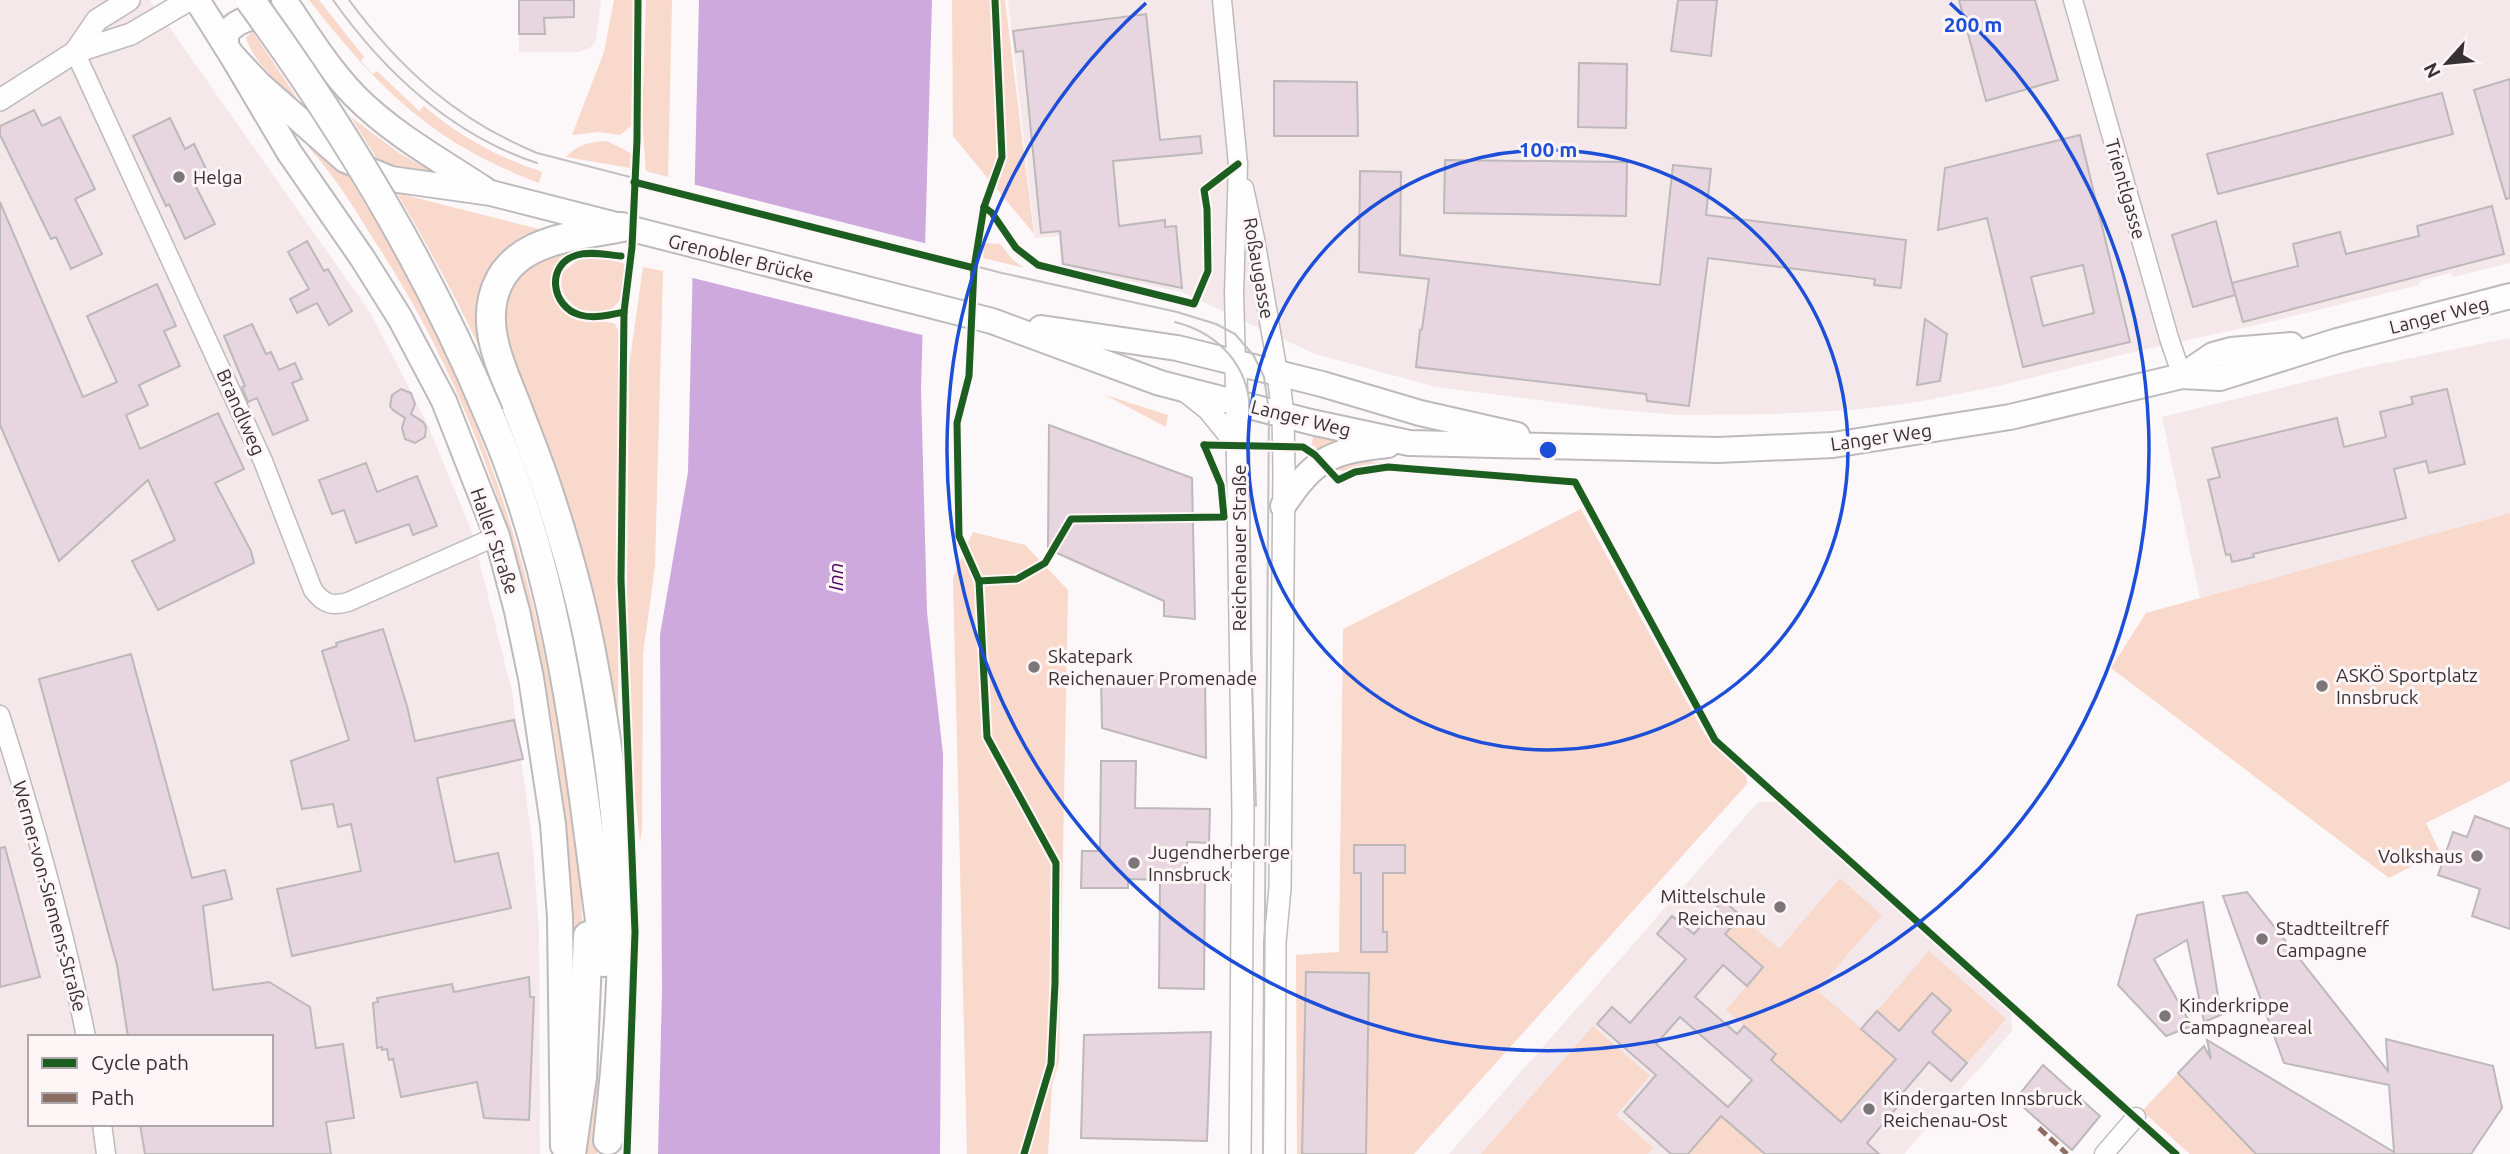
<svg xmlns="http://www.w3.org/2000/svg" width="2510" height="1154" font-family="Ubuntu,sans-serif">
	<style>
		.built { fill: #f4e8ea; fill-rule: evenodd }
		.green { fill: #f8d9cb }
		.water { fill: #cea9dd }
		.pier { fill: #fcf7f8 }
		.building { fill: #e7d5e0; stroke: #bdb8ba; stroke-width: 2; fill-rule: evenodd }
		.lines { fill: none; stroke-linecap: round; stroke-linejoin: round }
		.minor-casing { stroke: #bebabb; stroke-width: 21 }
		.tertiary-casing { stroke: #bebabb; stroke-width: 24 }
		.secondary-casing { stroke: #bebabb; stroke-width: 28 }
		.primary-casing { stroke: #bebabb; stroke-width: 32 }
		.minor { stroke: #fffefe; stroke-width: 18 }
		.tertiary { stroke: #fffefe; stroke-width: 21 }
		.secondary { stroke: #fffefe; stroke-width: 24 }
		.primary { stroke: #fffefe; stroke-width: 28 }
		.tram { stroke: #c2c1c1; stroke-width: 2 }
		.primary-bridge-casing { stroke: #bebabb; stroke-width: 32; stroke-linecap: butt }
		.primary-bridge { stroke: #fffefe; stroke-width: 28 }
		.quiet { stroke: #8d6e63; stroke-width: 5; stroke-dasharray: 10 5; stroke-linecap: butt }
		.cycleway-casing { stroke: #fef5f7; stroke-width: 11 }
		.cycleway { stroke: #1b5e20; stroke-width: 7 }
		.ring { fill: none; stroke: #1d4ed8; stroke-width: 3.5 }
		.poi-dot { fill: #7c7678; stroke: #fef5f7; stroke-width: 2.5 }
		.labels { text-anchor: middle; stroke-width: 6; stroke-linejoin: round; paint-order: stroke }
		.poi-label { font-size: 19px; fill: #373133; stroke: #fef5f7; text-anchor: start }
		.street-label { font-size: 19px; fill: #373133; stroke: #fef5f7 }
		.water-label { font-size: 21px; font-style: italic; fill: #4c0462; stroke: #fef5f7 }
		.centre { fill: #1d4ed8; stroke: #fef5f7; stroke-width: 3.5 }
		.ring-label { font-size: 21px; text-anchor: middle; font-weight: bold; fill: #1d4ed8; stroke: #fef5f7; stroke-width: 6; stroke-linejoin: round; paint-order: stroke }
	</style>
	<rect width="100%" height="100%" fill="#fcf7f8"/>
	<g class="built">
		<path d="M0,0H150L371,314L426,421L472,532L512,692L533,848L539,932L540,1154H0ZM30,1037H271V1124H30Z"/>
		<polygon points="519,0 601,0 596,40 591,47 579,52 519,52"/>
		<polygon points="1008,0 2510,0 2510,263 2453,277 2450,273 2420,281 2419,285 2261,324 2129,353 1998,386 1912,403 1852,410 1773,414 1677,415 1608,409 1436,387 1315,354 1182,292 1061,267 1059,236 1035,238"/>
		<polygon points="2510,338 2510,513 2200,598 2162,417 2362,368"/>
		<polygon points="1758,802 1776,802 2011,1013 2012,1031 1904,1154 1449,1154"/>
	</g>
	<g class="green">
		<path d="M309,0H319L364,57L361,61L373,74L377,71L419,111L424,106C460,137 498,157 542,172L539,183C431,142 379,89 309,0Z"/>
		<polygon points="614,0 634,0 631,126 620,135 599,132 572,135 604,52"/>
		<polygon points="646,0 672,0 668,177 646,171 642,120"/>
		<polygon points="952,0 1005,0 1034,234 953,136"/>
		<path d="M253,32L307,113C290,95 251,61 246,37Z"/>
		<polygon points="351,117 399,153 445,179 380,164"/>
		<path d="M607,141L629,152L631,155L630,168L566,157C578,144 590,142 607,141Z"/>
		<path d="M310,145C321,153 334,161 344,171C351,177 356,189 361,197C377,222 392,249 406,275C499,445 550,633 573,824C579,874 588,928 576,977C568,721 518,461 376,243C356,211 335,176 309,148Z"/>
		<path d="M397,193L550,232C538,238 523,241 511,250C478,276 482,319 490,355C518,437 551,518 572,603C593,686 603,770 609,855H607C593,701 564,555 507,411C477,336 438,263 397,193Z"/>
		<polygon points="987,243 1000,244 1013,260 1024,268 983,258 984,245"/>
		<path d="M574,250V254L553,270C547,292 557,316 582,321C593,323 604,320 615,324L619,332L618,727L501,329L503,295L535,259Z"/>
		<path d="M587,258H601L627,264C625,274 625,287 621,297C609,327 551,310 563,272L578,260Z"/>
		<polygon points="643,267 663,271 655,566 643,654 642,828 640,843 631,756 627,584 629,366"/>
		<polygon points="1105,395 1168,415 1166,427"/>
		<polygon points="1314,435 1337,439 1339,442 1320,451 1311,444"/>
		<polygon points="1359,461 1385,463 1344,472 1337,469"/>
		<polygon points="1581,509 1704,733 1715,747 1746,776 1747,784 1414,1154 1297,1154 1296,955 1339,952 1343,629"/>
		<polygon points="2510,513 2510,781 2426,823 2440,852 2389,878 2111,668 2146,613"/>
		<polygon points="973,532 1025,545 1068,590 1059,1061 1052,1086 1048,1154 967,1154 953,578"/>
		<polygon points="1840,878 1882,915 1817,990 1889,1053 1898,1057 1841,1122 1771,1060 1776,1054 1726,1010 1763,967 1735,942 1721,939 1741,916 1779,949"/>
		<polygon points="598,947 599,1057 597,1154 581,1154"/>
		<polygon points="1929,951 2006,1019 1967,1063 1939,1038 1929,1035 1932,993 1908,1021 1902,1033 1877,1011"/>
		<polygon points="1593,1026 1650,1076 1616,1115 1653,1148 1648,1154 1481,1154"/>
		<polygon points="2178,1073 2256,1154 2190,1154 2142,1111"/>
		<polygon points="1721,1116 1765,1154 1688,1154"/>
	</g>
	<polygon class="water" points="699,0 932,0 921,389 927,612 943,754 940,1154 658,1154 662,991 660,635 688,472"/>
	<polygon class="pier" points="692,184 928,244 926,336 689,277"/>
	<g class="building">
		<polygon points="519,0 574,0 574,17 544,18 545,34 519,34"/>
		<polygon points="1678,0 1717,0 1711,56 1671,51"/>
		<polygon points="1959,0 2035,0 2058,80 1986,101"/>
		<polygon points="1146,14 1160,140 1200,136 1202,153 1113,161 1119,226 1165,220 1165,227 1176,226 1182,288 1063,264 1060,231 1041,233 1023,51 1016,52 1013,31"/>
		<polygon points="1579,63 1627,64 1626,128 1578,127"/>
		<polygon points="2510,79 2510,198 2506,199 2474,90"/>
		<polygon points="1274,81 1357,82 1358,136 1274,136"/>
		<polygon points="2442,93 2453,134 2218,194 2207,154"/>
		<polygon points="34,110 42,126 60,117 95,189 75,199 102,254 71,269 56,237 51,239 0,135 0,126"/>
		<polygon points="170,118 185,149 194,144 208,173 193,181 215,224 185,239 169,204 166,206 133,136"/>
		<path d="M2080,135L2130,342L2023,367L1987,218L1938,230L1945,168ZM2083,265L2094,313L2043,326L2031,277Z"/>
		<polygon points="1445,160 1627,162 1626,216 1444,213"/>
		<polygon points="1673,165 1711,169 1706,215 1906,240 1901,288 1874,285 1875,279 1708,258 1689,406 1647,401 1646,394 1416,367 1420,330 1422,329 1429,279 1359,272 1360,171 1401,172 1400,255 1660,285"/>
		<polygon points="0,202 83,397 117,382 87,316 157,284 176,326 164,331 180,366 139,385 148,405 126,415 140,449 218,413 244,469 215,483 251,551 254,563 158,610 132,561 175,540 148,480 59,561 0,425"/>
		<polygon points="2492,206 2504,254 2243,322 2232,283 2298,266 2293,244 2340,232 2346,254 2419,236 2417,226"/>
		<polygon points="2216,221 2235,295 2193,307 2172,235"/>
		<polygon points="307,241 324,271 328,269 352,311 329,325 317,303 297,313 290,299 309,289 288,252"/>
		<polygon points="1925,319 1947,334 1940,381 1917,385"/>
		<polygon points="252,324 266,354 271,352 279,370 295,363 302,379 292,383 308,420 273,435 257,398 248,402 242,387 245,386 224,336"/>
		<polygon points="401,389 411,393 415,404 411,414 423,422 426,427 425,437 415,443 405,439 402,428 405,418 393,410 390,406 392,395"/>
		<polygon points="2447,389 2465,464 2429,473 2426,461 2394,469 2406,518 2253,554 2254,557 2232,562 2230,554 2226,555 2208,480 2220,477 2212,448 2337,418 2344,447 2386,437 2380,412 2413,404 2411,397"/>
		<polygon points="1049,425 1192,478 1195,619 1164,616 1164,601 1048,549"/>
		<polygon points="366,463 377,492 417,476 437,526 413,535 409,524 356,543 344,510 332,514 319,480"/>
		<polygon points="383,629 407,706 415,741 514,720 523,759 437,778 455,862 498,853 511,908 292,956 277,889 361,871 351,824 338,827 333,804 302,809 291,761 349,740 322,651 337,646 336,643"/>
		<polygon points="131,654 192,878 225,870 232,899 203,906 213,990 269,982 310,1007 316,1048 343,1044 354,1118 326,1122 331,1154 145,1154 140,1124 271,1124 271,1037 128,1037 117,965 39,679"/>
		<polygon points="1205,676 1206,758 1102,728 1101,677"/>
		<polygon points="1101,761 1136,761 1135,808 1210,809 1209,843 1187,842 1187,875 1205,875 1204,989 1159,988 1160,880 1128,879 1128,888 1081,888 1082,851 1100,851"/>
		<polygon points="2475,816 2510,829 2510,929 2472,916 2480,889 2438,875 2453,832 2467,837"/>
		<polygon points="1354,845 1405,845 1405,873 1383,873 1383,932 1387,932 1387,952 1361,952 1361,873 1354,873"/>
		<polygon points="5,847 40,977 0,987 0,848"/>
		<polygon points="2247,892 2388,1071 2386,1039 2493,1066 2502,1108 2471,1154 2256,1154 2178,1073 2204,1046 2211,1059 2207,1040 2394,1152 2389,1085 2284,1063 2223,896"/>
		<path d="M1723,900L1741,916L1725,934L1763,967L1747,986L1723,965L1695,997L1737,1034L1744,1026L1776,1054L1771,1060L1841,1122L1896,1059L1861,1029L1877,1011L1899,1031L1932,993L1951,1010L1932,1032L1967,1063L1951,1081L1929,1062L1900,1096L1904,1099L1867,1143L1879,1154H1765L1721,1116L1688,1154H1671L1624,1112L1656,1075L1597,1024L1612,1007L1630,1023L1686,959L1657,934L1672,916L1694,934ZM1680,1017L1752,1080L1728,1107L1656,1044Z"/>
		<polygon points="2203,902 2221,1015 2204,1022 2187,940 2154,959 2192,1026 2166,1036 2118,985 2137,915"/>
		<polygon points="1306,972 1369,973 1366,1154 1302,1154"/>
		<polygon points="529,977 530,997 534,997 529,1120 484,1118 477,1082 401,1097 393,1059 389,1060 387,1049 382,1050 382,1047 377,1048 373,1003 378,1002 377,998 452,984 454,992"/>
		<polygon points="1211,1032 1207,1141 1081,1138 1084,1035"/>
		<polygon points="2043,1065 2100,1116 2072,1150 2015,1100"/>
	</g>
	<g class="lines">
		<defs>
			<g id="minor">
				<polyline points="1222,0 1238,164 1234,294 1236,362"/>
				<polyline points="2073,0 2169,338 2182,376"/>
				<path d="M75,52L263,461L313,590C323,603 331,607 348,602L497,536"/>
				<polyline points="1244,188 1255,239 1278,373"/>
				<path d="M0,715C34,821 64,928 86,1037"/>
				<polyline points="102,1124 106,1154"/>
				<polyline points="2104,1154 2136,1117"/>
			</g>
			<g id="tertiary">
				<polyline points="75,52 97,20 129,0"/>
				<polyline points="0,100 75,52 131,34 189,0"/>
				<polyline points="1236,362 1243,814 1240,1154"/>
				<polyline points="1184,390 1208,409 1238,446"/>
				<polyline points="1274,1154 1275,942 1280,888 1284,471 1283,415 1278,373"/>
			</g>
			<g id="secondary">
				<polyline points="197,0 231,54 289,152 363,259 400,318 444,401 497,536 517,611 531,678 553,824 560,917 563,1146"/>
				<path d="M284,0C306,32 327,67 354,95C391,133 440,160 484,189"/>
				<path d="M226,46V34C238,17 258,15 277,19"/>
				<polyline points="231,54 259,84 345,160 391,179 491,193 992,321 1160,383 1311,422 1409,443 1718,450 1833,445 2010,417 2182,376 2220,378 2337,341 2510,296"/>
				<polyline points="1041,328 1177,348 1322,384 1420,413 1517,435"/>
				<polyline points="2182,376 2213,355 2231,350 2291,345"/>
				<path d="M1283,506C1315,458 1331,451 1388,445"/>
			</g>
			<g id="primary">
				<path d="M489,415C563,582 579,765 603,943L604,962"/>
				<path d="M608,1140C615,1078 621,1014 622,951C622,851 610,750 591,652C581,599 566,546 549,494C540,466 529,438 518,410C505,375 484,336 493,298C507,239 573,237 622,227"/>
				<polyline points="571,1154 582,1077 588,936"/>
			</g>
		</defs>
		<use href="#minor" class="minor-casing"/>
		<use href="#tertiary" class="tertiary-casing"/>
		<use href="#secondary" class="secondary-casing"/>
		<use href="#primary" class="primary-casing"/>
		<use href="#minor" class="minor"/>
		<use href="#tertiary" class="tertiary"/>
		<use href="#secondary" class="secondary"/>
		<use href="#primary" class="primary"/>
		<g class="tram">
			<path d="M333,0C384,72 452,135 537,163"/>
			<path d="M349,0C400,69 457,120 537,153L1002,273L1177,312L1216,324L1235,334L1254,356L1264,377L1269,411L1263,1154"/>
			<path d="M1175,322C1214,332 1243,359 1249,399L1251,652L1256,806"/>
		</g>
		<defs>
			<path id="primary-bridge" d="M250,0C345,130 427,266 489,415"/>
		</defs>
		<use href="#primary-bridge" class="primary-bridge-casing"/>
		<use href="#primary-bridge" class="primary-bridge"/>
		<polyline class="quiet" points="2039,1128 2067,1154"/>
		<defs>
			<g id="cycleway">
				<polyline points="995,0 1002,157 984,207 974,268 969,376 957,423 959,536 979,581 987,737 1056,863 1055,983 1051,1064 1024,1154"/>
				<polyline points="634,182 974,268"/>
				<polyline points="984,207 992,213 1016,248 1038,265 1194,304 1208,271 1207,209 1204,190 1238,164"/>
				<path d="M621,256C608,255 590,251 577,255C545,264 551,307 580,315C594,319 610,315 624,312"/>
				<polyline points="1204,445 1303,447 1315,455 1338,480 1355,472 1388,467 1575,482 1715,740 2176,1154"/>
				<polyline points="979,581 1017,579 1045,563 1071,519 1224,517 1221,485 1204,445"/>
				<polyline points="627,1154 635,932 621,580 624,312 632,247 637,140 638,0"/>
			</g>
		</defs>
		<use href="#cycleway" class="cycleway-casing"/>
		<use href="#cycleway" class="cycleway"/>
	</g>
	<g class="ring">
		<circle cx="1548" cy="450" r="300"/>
		<path d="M1950 3A601 601 0 1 1 1146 3"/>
	</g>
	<g class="poi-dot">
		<circle cx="179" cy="177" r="7"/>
		<circle cx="1034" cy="667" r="7"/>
		<circle cx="2322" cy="686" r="7"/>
		<circle cx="2477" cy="856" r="7"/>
		<circle cx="1134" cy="863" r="7"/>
		<circle cx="1780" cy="907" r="7"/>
		<circle cx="2262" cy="939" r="7"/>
		<circle cx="2165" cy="1016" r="7"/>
		<circle cx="1869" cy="1109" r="7"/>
	</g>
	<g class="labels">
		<g class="poi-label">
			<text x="193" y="184">Helga</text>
			<text x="1048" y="663">Skatepark<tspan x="1048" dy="22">Reichenauer Promenade</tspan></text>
			<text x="2336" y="682">ASKÖ Sportplatz<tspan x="2336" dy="22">Innsbruck</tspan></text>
			<text x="1148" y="859">Jugendherberge<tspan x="1148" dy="22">Innsbruck</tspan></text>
			<text x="2463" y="863" text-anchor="end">Volkshaus</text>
			<text x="1766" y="903" text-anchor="end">Mittelschule<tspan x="1766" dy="22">Reichenau</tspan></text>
			<text x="2276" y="935">Stadtteiltreff<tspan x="2276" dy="22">Campagne</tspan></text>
			<text x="2179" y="1012">Kinderkrippe<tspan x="2179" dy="22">Campagneareal</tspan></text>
			<text x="1883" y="1105">Kindergarten Innsbruck<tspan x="1883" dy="22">Reichenau-Ost</tspan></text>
		</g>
		<g class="street-label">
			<text transform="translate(2126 189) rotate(74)" y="7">Trientlgasse</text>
			<text transform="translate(741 258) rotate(14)" y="7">Grenobler Brücke</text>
			<text transform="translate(1259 268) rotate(80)" y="7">Roßaugasse</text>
			<text transform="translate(2439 315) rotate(-14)" y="7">Langer Weg</text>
			<text transform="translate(241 412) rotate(66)" y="7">Brandlweg</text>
			<text transform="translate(1301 418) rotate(14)" y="7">Langer Weg</text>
			<text transform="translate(1881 437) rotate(-8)" y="7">Langer Weg</text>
			<text transform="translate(495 541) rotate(71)" y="7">Haller Straße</text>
			<text transform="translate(1239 548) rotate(-90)" y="7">Reichenauer Straße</text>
			<text transform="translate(50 896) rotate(75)" y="7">Werner-von-Siemens-Straße</text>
		</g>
		<g class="water-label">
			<text transform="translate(836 577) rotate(-90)" y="7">Inn</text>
		</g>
	</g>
	<circle cx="1548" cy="450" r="10" class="centre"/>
	<g class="ring-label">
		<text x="1973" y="32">200 m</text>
		<text x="1548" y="157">100 m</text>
	</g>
	<rect x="28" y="1035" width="245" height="91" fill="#fef5f7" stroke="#aea7a9" stroke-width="2"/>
	<rect x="42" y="1058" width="35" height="10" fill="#1b5e20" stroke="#aea7a9" stroke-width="2"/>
	<text x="91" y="1070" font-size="21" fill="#373133">Cycle path</text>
	<rect x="42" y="1093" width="35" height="10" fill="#8d6e63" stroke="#aea7a9" stroke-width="2"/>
	<text x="91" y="1105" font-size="21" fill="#373133">Path</text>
	<g transform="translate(2447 63) rotate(243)" stroke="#fef5f7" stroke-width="5" paint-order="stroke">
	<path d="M0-5L12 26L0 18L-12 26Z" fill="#373133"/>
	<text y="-10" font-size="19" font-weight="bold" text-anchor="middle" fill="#373133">N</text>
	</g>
</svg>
